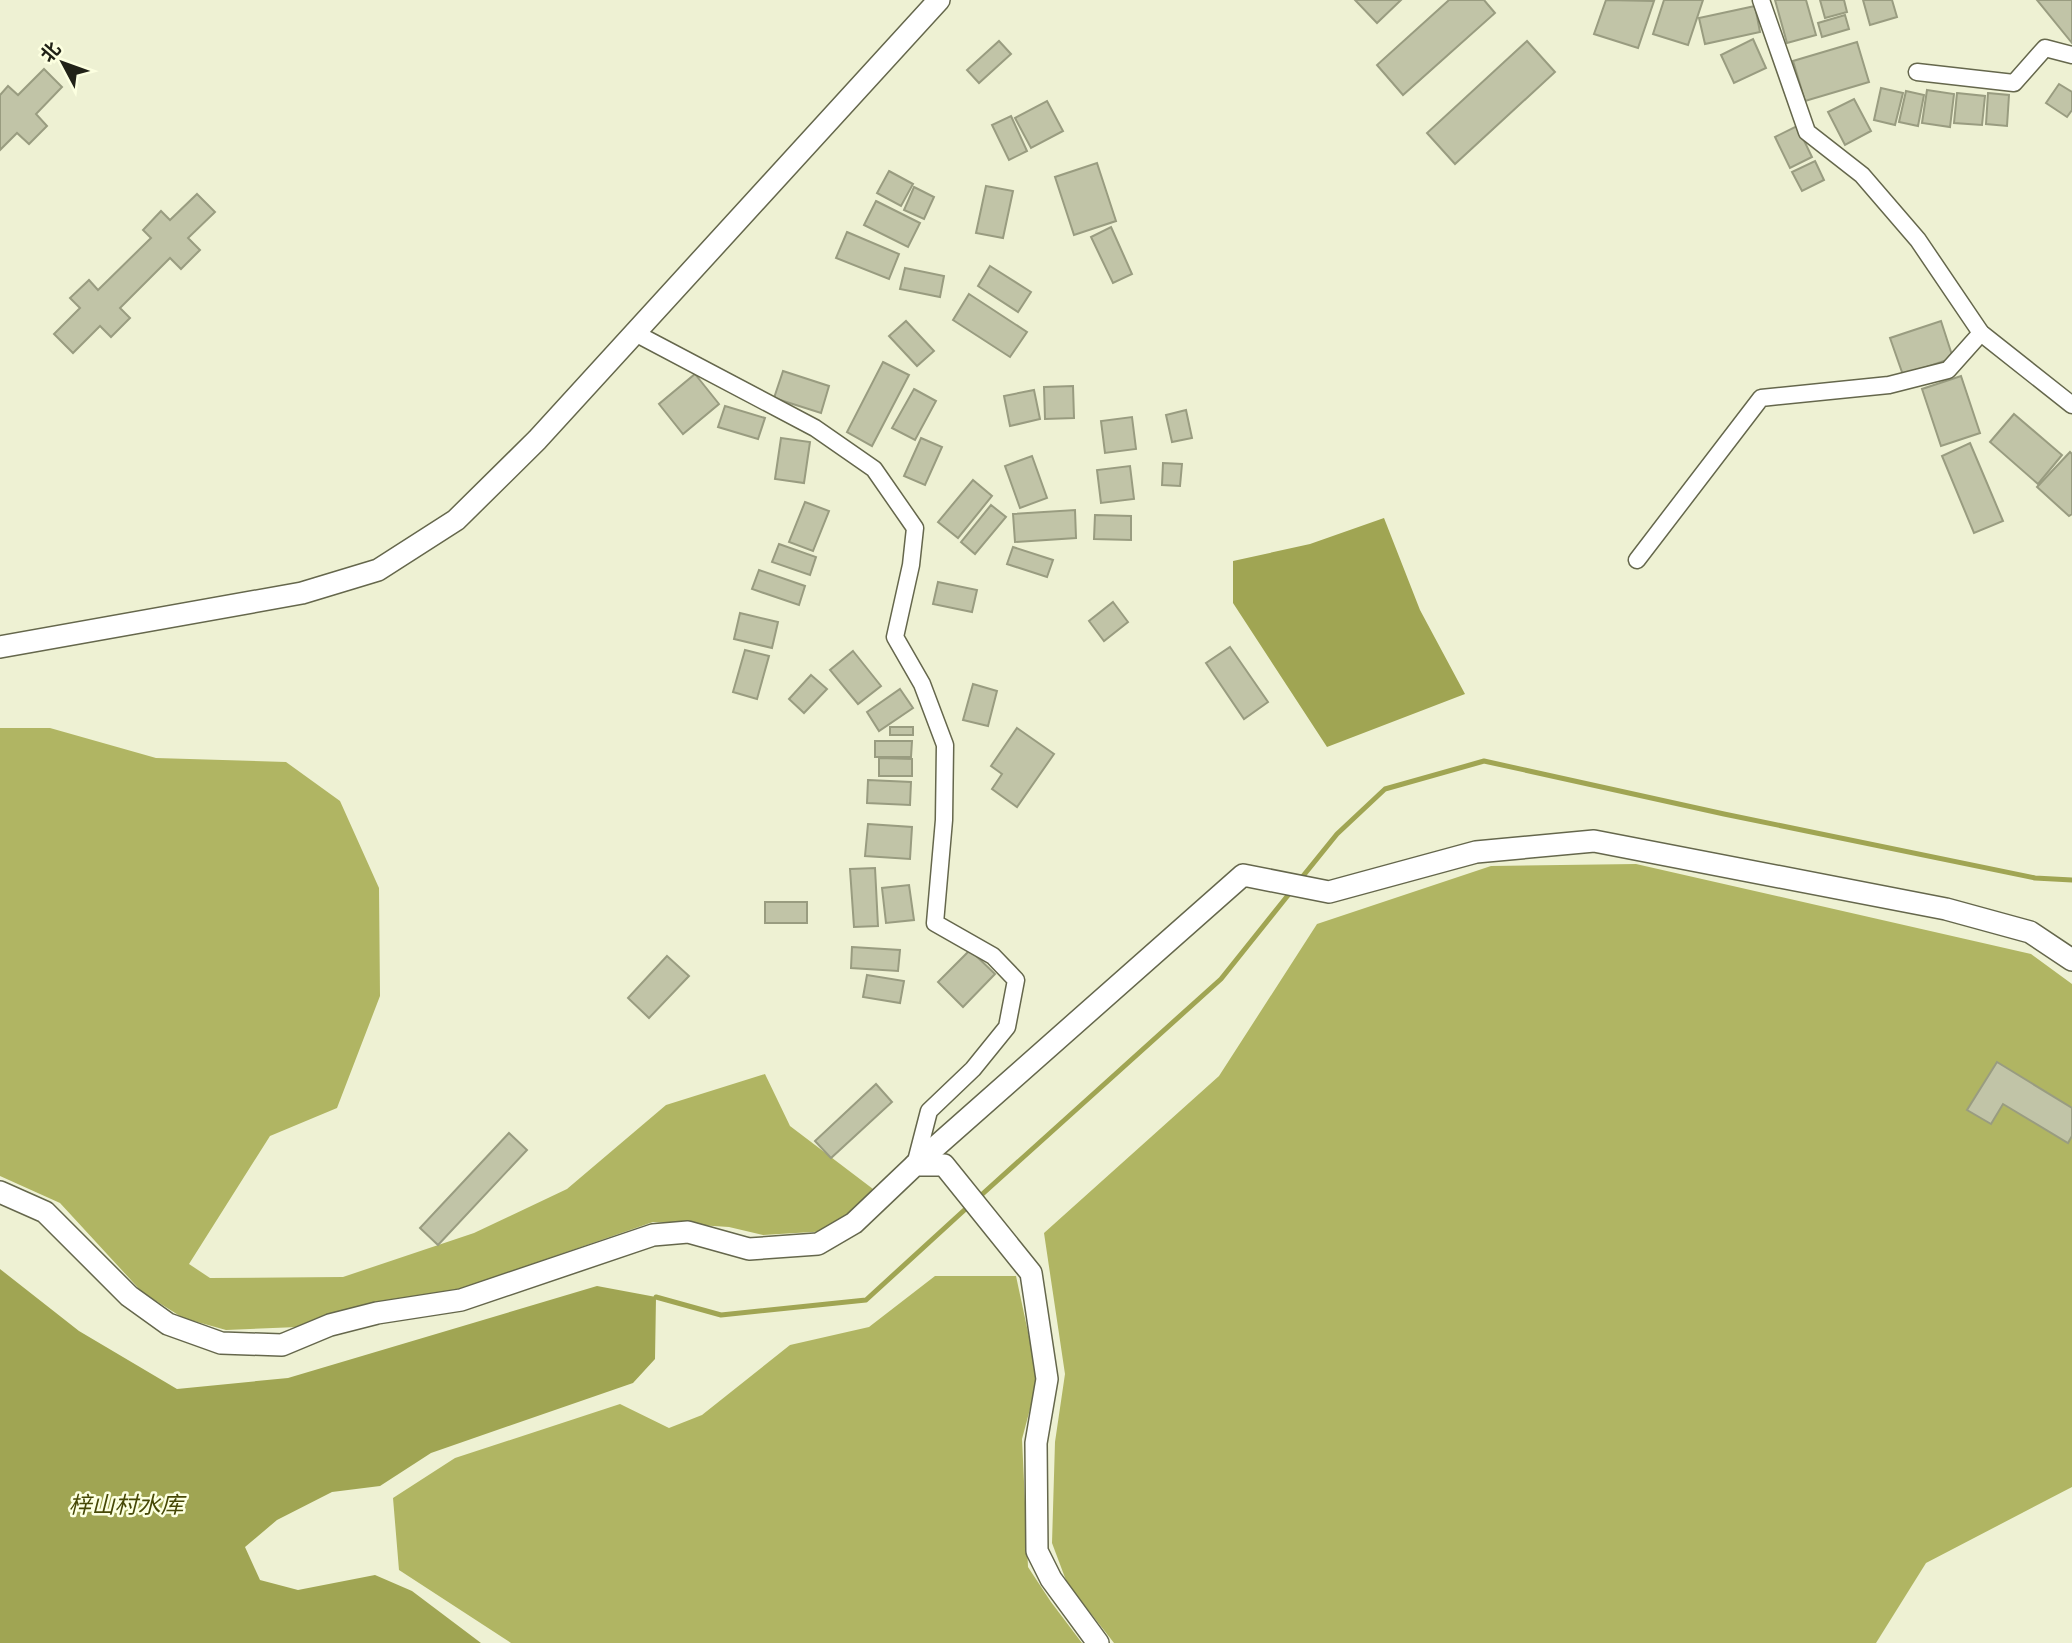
<svg xmlns="http://www.w3.org/2000/svg" width="2072" height="1643" font-family="Bitter,'Noto Sans SC',serif">
	<style>
		.forest { fill: #b0b563 }
		.water { fill: #a0a553 }
		.lines { fill: none; stroke-linecap: round; stroke-linejoin: round }
		.stream { stroke: #a0a553; stroke-width: 5 }
		.building { fill: #c1c4a7; stroke: #999c80; stroke-width: 2 }
		.street-casing { stroke: #65674c; stroke-width: 19 }
		.secondary-casing { stroke: #65674c; stroke-width: 24 }
		.street { stroke: #fff; stroke-width: 16 }
		.secondary { stroke: #fff; stroke-width: 21 }
		.labels { text-anchor: middle; stroke-width: 5; stroke-linejoin: round; paint-order: stroke }
		.water-label { font-size: 23px; font-style: italic; fill: #464806; stroke: #fcffe0 }
	</style>
	<rect width="100%" height="100%" fill="#eef1d3"/>
	<g class="forest">
		<polygon points="0,728 50,728 156,758 286,762 340,801 379,888 380,996 337,1108 270,1136 189,1264 210,1278 343,1277 474,1233 567,1189 666,1105 765,1074 790,1126 873,1189 829,1231 763,1235 729,1227 653,1222 463,1288 389,1302 298,1327 226,1330 183,1318 142,1292 60,1203 0,1176"/>
		<polygon points="1636,864 2031,954 2072,984 2072,1487 1926,1563 1876,1643 1114,1643 1067,1583 1052,1543 1055,1442 1065,1374 1044,1233 1219,1076 1317,924 1491,866"/>
		<polygon points="935,1276 1016,1276 1038,1379 1022,1439 1028,1567 1051,1602 1082,1643 511,1643 399,1570 393,1498 455,1458 620,1404 669,1428 702,1415 790,1345 869,1327"/>
	</g>
	<g class="water">
		<polygon points="1384,518 1420,610 1465,694 1327,747 1233,603 1233,561 1310,544"/>
		<polygon points="0,1269 79,1331 177,1389 288,1378 597,1286 656,1297 655,1359 633,1383 431,1453 380,1486 332,1492 277,1520 245,1547 260,1580 298,1590 375,1575 412,1591 481,1643 0,1643"/>
	</g>
	<g class="lines">
		<g class="stream">
			<polyline points="1299,881 1337,834 1385,789 1484,761 1724,814 2035,878 2072,880"/>
			<polyline points="978,1198 1221,979 1293,889"/>
			<polyline points="656,1297 721,1315 866,1300 971,1204"/>
		</g>
	</g>
	<g class="building">
		<polygon points="1355,0 1401,0 1377,23"/>
		<polygon points="1449,0 1484,0 1495,13 1403,95 1377,65"/>
		<polygon points="1606,0 1654,1 1638,48 1594,34"/>
		<polygon points="1664,0 1703,0 1688,45 1653,34"/>
		<polygon points="1775,0 1806,0 1816,35 1787,43"/>
		<polygon points="1820,0 1844,0 1847,12 1825,18"/>
		<polygon points="1863,0 1892,0 1897,17 1870,25"/>
		<polygon points="2037,0 2072,0 2072,43"/>
		<polygon points="1755,6 1760,32 1705,44 1699,18"/>
		<polygon points="1845,15 1849,29 1822,37 1818,23"/>
		<polygon points="1753,39 1766,68 1734,83 1721,55"/>
		<polygon points="999,41 1011,54 979,83 967,70"/>
		<polygon points="1527,41 1555,72 1455,164 1427,133"/>
		<polygon points="1857,42 1869,82 1805,101 1793,61"/>
		<polygon points="44,69 62,87 36,114 47,126 29,144 17,133 0,150 0,95 8,86 18,95"/>
		<polygon points="2059,84 2072,92 2072,110 2067,117 2046,103"/>
		<polygon points="1881,88 1903,93 1895,125 1874,120"/>
		<polygon points="1927,90 1954,94 1950,127 1922,123"/>
		<polygon points="1906,91 1924,95 1918,126 1899,122"/>
		<polygon points="1957,93 1985,96 1982,125 1954,123"/>
		<polygon points="1988,93 2009,95 2007,126 1986,124"/>
		<polygon points="1854,99 1871,131 1845,145 1828,112"/>
		<polygon points="1047,101 1063,131 1031,148 1015,118"/>
		<polygon points="1011,116 1027,151 1009,160 992,125"/>
		<polygon points="1797,126 1812,157 1790,168 1775,137"/>
		<polygon points="1815,161 1824,180 1802,191 1792,172"/>
		<polygon points="1097,163 1116,221 1074,235 1055,177"/>
		<polygon points="889,171 913,184 901,206 877,193"/>
		<polygon points="986,186 1013,191 1003,238 976,233"/>
		<polygon points="914,187 934,197 924,219 904,210"/>
		<polygon points="197,194 215,212 188,238 200,250 181,269 170,258 120,308 130,318 111,337 100,326 73,353 54,334 80,308 70,298 89,280 98,290 151,238 143,230 161,211 170,220"/>
		<polygon points="876,201 920,223 908,247 864,225"/>
		<polygon points="1111,227 1132,274 1113,283 1091,237"/>
		<polygon points="847,232 899,254 889,279 836,258"/>
		<polygon points="990,266 1031,292 1018,312 978,286"/>
		<polygon points="905,268 944,276 940,297 900,289"/>
		<polygon points="969,294 1027,332 1010,357 953,320"/>
		<polygon points="906,321 934,351 917,366 889,336"/>
		<polygon points="1941,321 1953,358 1903,375 1890,338"/>
		<polygon points="883,362 909,375 872,446 847,432"/>
		<polygon points="783,371 829,386 821,413 774,398"/>
		<polygon points="695,374 719,404 683,434 659,404"/>
		<polygon points="1961,376 1980,433 1941,446 1922,389"/>
		<polygon points="1073,386 1074,418 1045,419 1044,387"/>
		<polygon points="914,389 936,401 915,440 892,428"/>
		<polygon points="1034,390 1040,419 1010,426 1004,396"/>
		<polygon points="725,406 765,418 758,439 718,427"/>
		<polygon points="1186,410 1192,438 1172,442 1166,415"/>
		<polygon points="2014,414 2062,455 2038,484 1990,442"/>
		<polygon points="1132,417 1136,449 1105,453 1101,421"/>
		<polygon points="781,438 810,442 804,483 775,479"/>
		<polygon points="921,438 942,447 925,485 904,476"/>
		<polygon points="1970,443 2003,521 1974,533 1942,456"/>
		<polygon points="2070,452 2072,454 2072,514 2069,516 2037,487"/>
		<polygon points="1032,456 1047,498 1020,508 1005,466"/>
		<polygon points="1163,463 1182,464 1180,486 1162,485"/>
		<polygon points="1130,466 1134,499 1101,503 1097,470"/>
		<polygon points="973,480 992,496 958,538 938,522"/>
		<polygon points="805,502 829,511 813,551 789,542"/>
		<polygon points="991,505 1006,517 975,554 961,542"/>
		<polygon points="1075,510 1076,538 1015,542 1013,514"/>
		<polygon points="1095,515 1131,516 1131,540 1094,539"/>
		<polygon points="779,544 816,557 810,575 772,562"/>
		<polygon points="1013,547 1053,560 1047,577 1007,564"/>
		<polygon points="759,570 805,586 799,605 752,589"/>
		<polygon points="938,582 977,590 972,612 933,604"/>
		<polygon points="1113,602 1128,622 1104,641 1089,621"/>
		<polygon points="740,613 778,622 772,648 734,639"/>
		<polygon points="1230,647 1268,702 1244,719 1206,663"/>
		<polygon points="745,650 769,656 757,699 733,692"/>
		<polygon points="853,651 881,686 858,704 830,670"/>
		<polygon points="811,675 827,689 804,713 789,699"/>
		<polygon points="973,684 997,691 988,726 963,720"/>
		<polygon points="900,689 913,708 879,731 867,712"/>
		<rect x="890" y="727" width="23" height="8"/>
		<polygon points="1017,728 1054,754 1017,807 992,789 1002,774 991,766"/>
		<polygon points="875,741 912,741 911,757 875,757"/>
		<polygon points="879,758 912,759 912,776 879,776"/>
		<polygon points="868,780 911,782 910,805 867,803"/>
		<polygon points="868,824 912,827 910,859 865,856"/>
		<polygon points="875,868 878,926 854,927 850,869"/>
		<polygon points="909,885 914,920 886,923 882,888"/>
		<rect x="765" y="902" width="42" height="21"/>
		<polygon points="852,947 900,950 898,971 851,968"/>
		<polygon points="970,950 995,974 963,1007 938,982"/>
		<polygon points="667,956 689,976 649,1018 628,998"/>
		<polygon points="867,975 904,981 900,1003 863,997"/>
		<polygon points="1997,1062 2072,1108 2072,1136 2068,1143 2003,1104 1991,1124 1967,1110"/>
		<polygon points="876,1084 892,1102 831,1158 815,1141"/>
		<polygon points="509,1133 527,1150 438,1245 420,1228"/>
	</g>
	<g class="lines">
		<defs>
			<g id="street">
				<polyline points="1761,0 1807,132 1862,175 1918,240 1981,333 2072,405"/>
				<polyline points="1917,72 2014,83 2045,48 2072,55"/>
				<polyline points="635,333 815,428 874,469 915,528 911,565 895,637 922,684 945,745 944,820 935,923 993,956 1016,980 1007,1027 973,1069 929,1111 915,1165"/>
				<polyline points="1637,560 1761,398 1889,385 1948,370 1981,333"/>
			</g>
			<g id="secondary">
				<polyline points="0,647 302,593 378,570 456,520 537,440 939,0"/>
				<polyline points="915,1165 1243,875 1329,892 1476,852 1594,841 1946,909 2030,932 2072,960"/>
				<polyline points="0,1192 45,1212 129,1296 168,1324 221,1343 282,1345 330,1325 377,1313 461,1300 653,1235 688,1232 749,1249 818,1244 854,1223 915,1165 944,1165 1031,1273 1047,1379 1036,1443 1037,1551 1051,1579 1098,1643"/>
			</g>
		</defs>
		<use href="#street" class="street-casing"/>
		<use href="#secondary" class="secondary-casing"/>
		<use href="#street" class="street"/>
		<use href="#secondary" class="secondary"/>
	</g>
	<g class="labels">
		<g class="water-label">
			<text x="126" y="1513">梓山村水库</text>
		</g>
	</g>
	<g transform="translate(63 63) rotate(311)" stroke="#fcffe0" stroke-width="5" paint-order="stroke">
	<path d="M0-5L12 26L0 18L-12 26Z" fill="#212217"/>
	<text y="-10" font-size="19" font-weight="bold" text-anchor="middle" fill="#212217">北</text>
	</g>
</svg>
